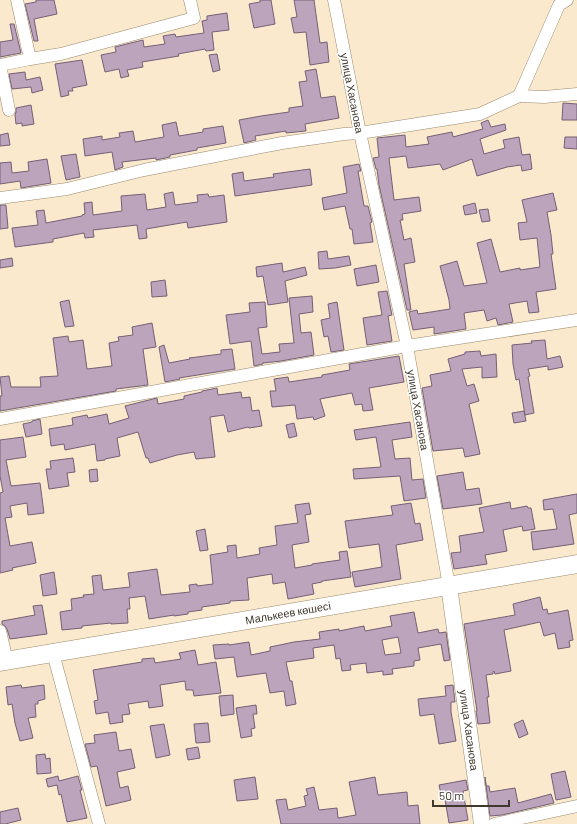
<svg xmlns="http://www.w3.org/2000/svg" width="577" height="824" font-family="Barlow,sans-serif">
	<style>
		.building { fill: #bca4bc; stroke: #756076; fill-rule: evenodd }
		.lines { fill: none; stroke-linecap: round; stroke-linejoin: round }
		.street-casing { stroke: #9a8a6f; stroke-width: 13 }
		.secondary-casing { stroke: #9a8a6f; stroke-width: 17 }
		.primary-casing { stroke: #9a8a6f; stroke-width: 19 }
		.street { stroke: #fff; stroke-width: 12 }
		.secondary { stroke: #fff; stroke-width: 16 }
		.primary { stroke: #fff; stroke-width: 18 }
		.labels { text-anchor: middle; stroke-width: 3; stroke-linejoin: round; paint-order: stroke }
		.street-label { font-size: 11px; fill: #3f382c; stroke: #fff }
	</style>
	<rect width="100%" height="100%" fill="#fae9cc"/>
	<g class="building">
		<polygon points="36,0 54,0 57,14 34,19 38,41 34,41 25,4 36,2"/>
		<polygon points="260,0 271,0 275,24 254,28 249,4 260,2"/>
		<polygon points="294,0 314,0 320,43 327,42 329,62 310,65 306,32 294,33 291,18 297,17"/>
		<polygon points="227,13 229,30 212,32 214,50 206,51 205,49 178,54 179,56 142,62 143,67 127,70 129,76 121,78 119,69 105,72 101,55 116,52 115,47 143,40 144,47 165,44 163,36 175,34 176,37 204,33 202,21 207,20 207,16"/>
		<polygon points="10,24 14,24 21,53 0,57 0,42 13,40"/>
		<polygon points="217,54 220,70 213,72 209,55"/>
		<polygon points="82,60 87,85 72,88 73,91 68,91 69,95 61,97 55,64"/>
		<polygon points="316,69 321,98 335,96 339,118 305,124 306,131 286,133 286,131 255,136 256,140 244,143 239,120 261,116 289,112 289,108 303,106 299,82 307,81 305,71"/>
		<polygon points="25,72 26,80 40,77 43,90 32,93 31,87 12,89 9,74"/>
		<polygon points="563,103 577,104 577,120 562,120"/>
		<polygon points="31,105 34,124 22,126 22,123 16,124 15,115 16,112 16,108"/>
		<polygon points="488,120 491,127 505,124 506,130 480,139 484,154 505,148 503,140 519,137 522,155 530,154 532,169 522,171 521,165 507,167 477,176 472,159 443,170 440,164 408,168 406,156 389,158 394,200 419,197 421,211 402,214 403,220 400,220 404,240 411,238 415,262 404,264 411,310 407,310 379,185 377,169 376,169 373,158 379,157 377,138 405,135 406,147 429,144 427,137 452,132 453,137 483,129 481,123"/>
		<polygon points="176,122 179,136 203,132 203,129 223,126 226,143 197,148 197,150 170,155 170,157 156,160 156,158 122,162 123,167 115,170 112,152 85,156 83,139 102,136 102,140 120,137 119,133 133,131 135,142 164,137 162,125"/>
		<polygon points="8,133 10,145 0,146 0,135"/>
		<polygon points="565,137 577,137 577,149 564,148"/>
		<polygon points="76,154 80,177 66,180 61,156"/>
		<polygon points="47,159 51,183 21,188 20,181 0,184 0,163 11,162 12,173 29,171 28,162"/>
		<polygon points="359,164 361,171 358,171 364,206 368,206 372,222 370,223 373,242 354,244 352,229 350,229 345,206 324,210 322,198 347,193 343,167"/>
		<polygon points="310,169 312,185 235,196 232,174 243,172 244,181 274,177 273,174"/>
		<polygon points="173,192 175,205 198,202 197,195 208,194 209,197 224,195 227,222 188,228 187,222 146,229 147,238 139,239 137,225 93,230 94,237 85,238 84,233 53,239 53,242 15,247 12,228 38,225 36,211 44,210 46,223 82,216 82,215 85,214 84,203 92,202 93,215 122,211 121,196 145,194 147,210 166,207 164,194"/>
		<polygon points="553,193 557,210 547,212 551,235 553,254 551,254 556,289 536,292 539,312 529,313 527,301 509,304 513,322 498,325 496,318 487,321 484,310 464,313 466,329 434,334 434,327 413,330 409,312 417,310 418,314 450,309 449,300 440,266 457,261 464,286 487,283 477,243 491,239 500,272 520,268 520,270 540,267 537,238 520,240 518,223 527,222 522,200"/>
		<polygon points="475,203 477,213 465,215 463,206"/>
		<polygon points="0,205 6,205 8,228 0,229"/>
		<polygon points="488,209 490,221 482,222 479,210"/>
		<polygon points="327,251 328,259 349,256 351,265 335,268 319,269 318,252"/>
		<polygon points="12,258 13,266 0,268 0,260"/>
		<polygon points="282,263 283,272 305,267 307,275 285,281 288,302 268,305 263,276 257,277 256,267"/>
		<polygon points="376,265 379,282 357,286 354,269"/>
		<polygon points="165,280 167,296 152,297 151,282"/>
		<polygon points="387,291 392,315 388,316 392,341 367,345 363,318 382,315 378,292"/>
		<polygon points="312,296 313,312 299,314 301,333 311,332 314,355 281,361 263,363 263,364 254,366 251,341 230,344 226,315 250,312 249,303 265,302 267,327 258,328 262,354 280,352 279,344 294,343 289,298"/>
		<polygon points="69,300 74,326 65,327 60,302"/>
		<polygon points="337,302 344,350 331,352 328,336 324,337 321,320 330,318 328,304"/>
		<polygon points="152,323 156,347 143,349 148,385 116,389 116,391 0,411 0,396 2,396 0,377 9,376 11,387 41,387 40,377 58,376 53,338 68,336 69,342 83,340 87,369 112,366 109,343 119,341 118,337 133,335 132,327"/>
		<polygon points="545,340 547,359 560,356 563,367 548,370 548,366 528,369 530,376 528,377 534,413 525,415 519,379 516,380 513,364 512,345 532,343 531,341"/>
		<polygon points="164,345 169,363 190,359 189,358 221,354 221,350 232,349 235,369 179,378 180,379 165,382 159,347"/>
		<polygon points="480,351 481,356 496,354 497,377 482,378 482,367 462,369 467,386 474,384 479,401 469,404 480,454 465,457 463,448 433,451 422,388 432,386 430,375 451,371 448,359 465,354 465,352"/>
		<polygon points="399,356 404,382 369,388 373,410 363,411 362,404 355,405 352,393 320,399 325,416 314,420 313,417 297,419 295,405 272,407 270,391 276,391 274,379 288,377 289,382 322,377 322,375 350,370 349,364"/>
		<polygon points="217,388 218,395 241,392 242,398 250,397 252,411 259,410 262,426 249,428 248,427 228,432 224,415 210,417 215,457 196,459 194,452 177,455 150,463 148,458 146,458 138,432 117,438 120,456 105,459 105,460 97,461 95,444 65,450 64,444 51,446 49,429 73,425 72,418 87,415 88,418 107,414 109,424 129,418 125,406 157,398 158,404 184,399 184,396 202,392 202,391"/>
		<polygon points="524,411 526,421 514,423 512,413"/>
		<polygon points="40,419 42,434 26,437 23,424 32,422 32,421"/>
		<polygon points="410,422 412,437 392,440 395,459 410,458 412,480 423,479 426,498 404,501 400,476 354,479 353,469 381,467 376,437 356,440 354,430"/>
		<polygon points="294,423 297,436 289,438 286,425"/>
		<polygon points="23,437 26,457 6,460 11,486 40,483 44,513 28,515 27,503 10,506 12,517 5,518 10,546 32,542 36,563 12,568 13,570 0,573 0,493 3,492 0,476 0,440"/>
		<polygon points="73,458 75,472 67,473 69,486 49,489 46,469 51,469 50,461"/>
		<polygon points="97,469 98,481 90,482 89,470"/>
		<polygon points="463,472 466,490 479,488 482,504 443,509 437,476"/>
		<polygon points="577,494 577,513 569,515 574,544 533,550 531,532 557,529 553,509 544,510 543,500"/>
		<polygon points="510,502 511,509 527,506 528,508 531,508 535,529 523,531 522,526 503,530 507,551 485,555 487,564 454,569 451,553 461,552 459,536 484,532 479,508"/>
		<polygon points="309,503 311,514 305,515 309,542 292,545 295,568 312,565 312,564 340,560 339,552 347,551 351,577 322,581 322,582 312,584 314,594 288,599 285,582 273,584 272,574 247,578 249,600 230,601 230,603 202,607 202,610 188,612 188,614 174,616 174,615 149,619 145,596 129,598 130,609 127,609 128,623 111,624 111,623 82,626 82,628 62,630 60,612 72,610 71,599 84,597 83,595 94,594 92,576 101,575 103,590 130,587 128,573 157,569 161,595 190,592 189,585 197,584 197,586 213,584 210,555 228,552 227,546 236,545 237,558 260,554 259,548 277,545 275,526 298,523 295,505"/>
		<polygon points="411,503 415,524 420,523 423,540 396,545 401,579 355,587 352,572 382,567 379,544 349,548 345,521 393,515 391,506"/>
		<polygon points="205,529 208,550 200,551 196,531"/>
		<polygon points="54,572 57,594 43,596 40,575"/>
		<polygon points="540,597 543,610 547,609 548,614 568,610 573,640 569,641 570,647 558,649 555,633 544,636 540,622 504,630 511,671 495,674 494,671 493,672 493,674 486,675 489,697 487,697 490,723 478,724 476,711 477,711 464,624 515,615 513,604"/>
		<polygon points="42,605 47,634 10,639 7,629 5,626 2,624 2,621 35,615 33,606"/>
		<path d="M414,612L418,633L438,629L439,633L446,632L450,660L444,661L441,644L418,648L420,660L414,661V666L392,669L393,674L383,675V671L367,673L366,663L350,665L351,670L342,671L340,658L336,659L334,645L313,648L314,658L286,662L290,681H292L296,704L286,706L284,691L270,693L266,673L237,677L234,657L215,659L213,645L229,644V645L249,642L251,655L270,651V647L294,642L320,639L319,632L339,629V631L364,626L365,631L392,626L390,616ZM398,637L401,653L385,655L382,640Z"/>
		<polygon points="195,650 198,665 216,662 221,693 194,696 193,690 186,690 185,681 160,685 163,706 149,708 148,701 128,704 130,714 122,715 123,722 110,724 108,712 96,714 94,701 98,700 93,670 142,662 142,659 154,658 155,663 181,659 179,653"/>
		<polygon points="21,685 22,688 44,685 45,699 38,701 38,704 35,704 36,717 28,718 33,738 20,741 15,723 12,704 8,705 6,687"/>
		<polygon points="453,685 455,702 451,702 451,712 456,741 439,744 434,714 420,716 418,699 446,696 445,686"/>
		<polygon points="233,695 234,714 221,716 219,696"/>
		<polygon points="256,705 257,714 253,714 255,728 251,729 252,736 241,738 236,708"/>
		<polygon points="523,720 528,734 519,738 514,724"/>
		<polygon points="208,723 210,742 196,743 194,724"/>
		<polygon points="164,724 170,755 156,758 150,726"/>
		<polygon points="116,732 119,751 131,749 135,768 117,772 120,788 128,786 131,800 106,806 97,766 91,767 85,744 95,743 94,735"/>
		<polygon points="198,747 200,758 188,760 186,749"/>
		<polygon points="45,754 46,759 50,758 51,773 37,774 36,755"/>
		<polygon points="565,771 571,797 556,800 551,774"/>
		<polygon points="58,776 59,781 78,776 82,790 80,790 87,818 67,822 61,794 59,795 57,785 48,787 46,779"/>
		<polygon points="255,777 258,799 237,801 234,780"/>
		<polygon points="375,777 378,795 407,792 408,806 418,805 420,824 281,824 276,800 286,799 288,810 306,806 304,796 308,795 306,789 314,787 319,810 337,808 338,818 356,815 349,782"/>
		<polygon points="485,777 486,786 489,786 490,792 515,788 518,803 551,794 554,803 502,815 490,816"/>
		<polygon points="466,780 468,790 463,791 468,820 449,823 444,794 441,794 439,785"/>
		<polygon points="18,808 21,820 5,824 0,824 0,812"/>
	</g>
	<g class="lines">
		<defs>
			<g id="street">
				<polyline points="17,0 30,59 61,54 194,18 190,0"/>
				<polyline points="334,0 360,133 407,346 449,586"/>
				<polyline points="519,96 544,97 577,94"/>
				<polyline points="9,110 0,65 30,59"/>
				<polyline points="0,198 67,189 144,170 282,143 344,134 360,133 480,114 519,96 559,5 567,0"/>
				<polyline points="0,419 407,346 577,320"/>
				<polyline points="0,631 7,661"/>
				<polyline points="53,653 99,824"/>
				<polyline points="494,824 577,806"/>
			</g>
			<polyline id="secondary" points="449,586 482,824"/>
			<polyline id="primary" points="0,662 577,564"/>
		</defs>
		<use href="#street" class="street-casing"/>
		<use href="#secondary" class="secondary-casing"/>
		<use href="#primary" class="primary-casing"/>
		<use href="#street" class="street"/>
		<use href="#secondary" class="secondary"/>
		<use href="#primary" class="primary"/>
	</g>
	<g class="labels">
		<g class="street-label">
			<text transform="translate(352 93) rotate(79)" y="4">улица Хасанова</text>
			<text transform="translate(418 410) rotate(80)" y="4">улица Хасанова</text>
			<text transform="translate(288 613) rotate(-10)" y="4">Малькеев көшесі</text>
			<text transform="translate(469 730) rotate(82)" y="4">улица Хасанова</text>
		</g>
	</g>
	<path d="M433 800v6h76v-6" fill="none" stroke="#3f382c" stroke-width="2"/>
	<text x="439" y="800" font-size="12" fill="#3f382c" stroke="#ffffff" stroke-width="3" paint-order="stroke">50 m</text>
</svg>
